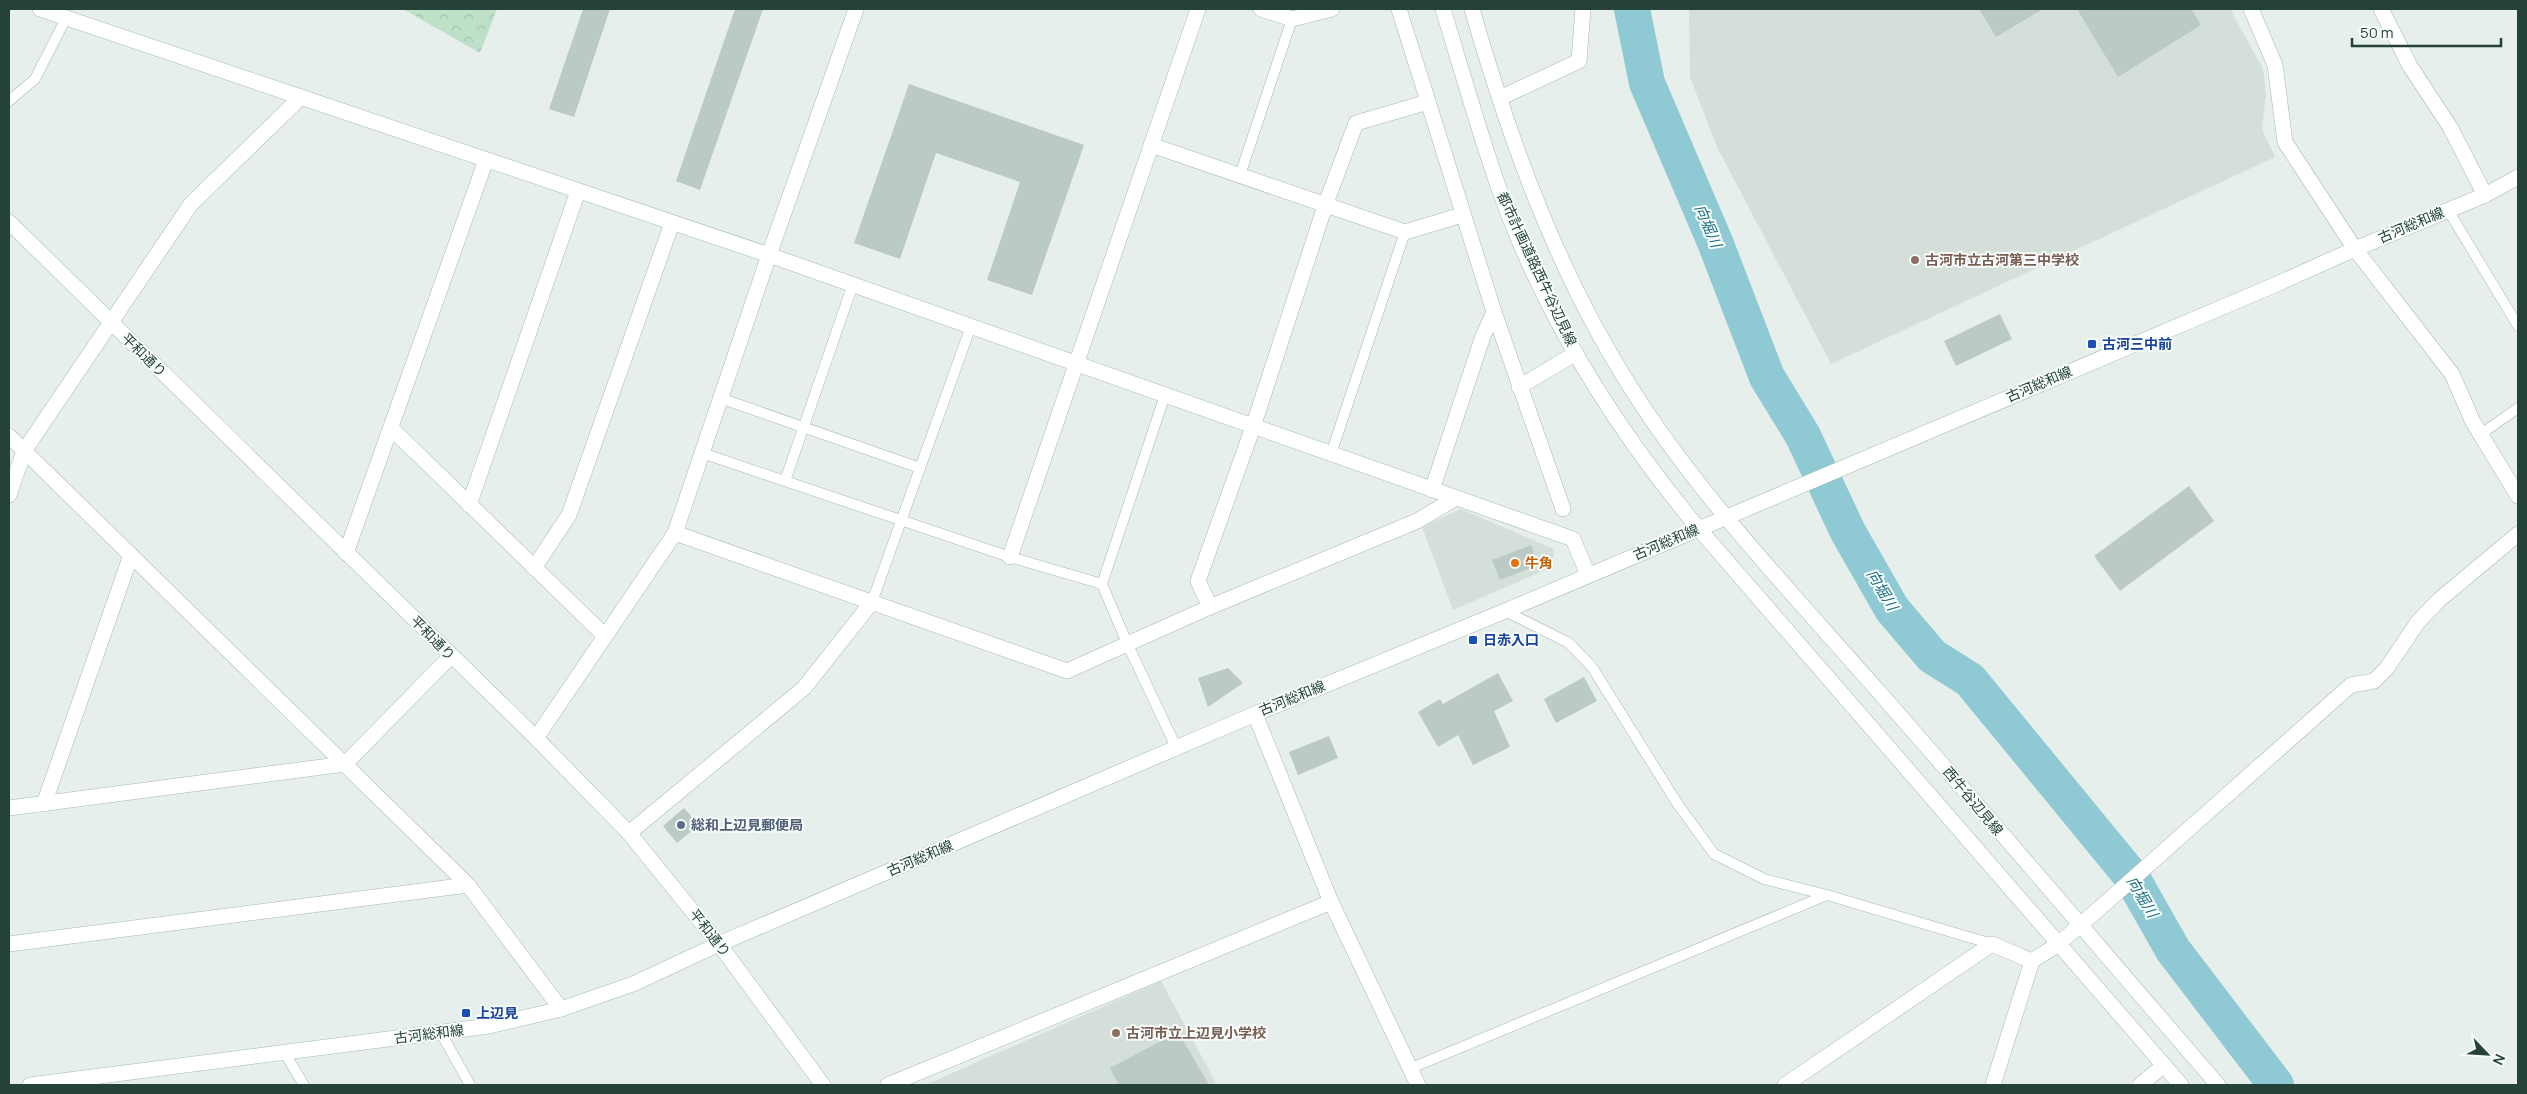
<svg xmlns="http://www.w3.org/2000/svg" width="2527" height="1094" font-family="Manrope,'Noto Sans JP',sans-serif">
	<style>
		.built { fill: #d4dfda }
		.forest { fill: url(#forest-crowns) }
		.lines { fill: none; stroke-linecap: round; stroke-linejoin: round }
		.river { stroke: #8ec9d4; stroke-width: 36 }
		.building { fill: #bbcac4 }
		.lane-casing { stroke: #a8b8b2; stroke-width: 11 }
		.street-casing { stroke: #a8b8b2; stroke-width: 16 }
		.secondary-casing { stroke: #a4bbb3; stroke-width: 16 }
		.lane { stroke: #fff; stroke-width: 10 }
		.street { stroke: #fff; stroke-width: 15 }
		.secondary { stroke: #fff; stroke-width: 15 }
		.education-dot { fill: #8d6e63; stroke: #f7fbf9; stroke-width: 2 }
		.transit-dot { fill: #1a4fb4; stroke: #f7fbf9; stroke-width: 2 }
		.food-dot { fill: #e8710a; stroke: #f7fbf9; stroke-width: 2 }
		.service-dot { fill: #5c6f8a; stroke: #f7fbf9; stroke-width: 2 }
		.labels { text-anchor: middle; stroke-width: 4; stroke-linejoin: round; paint-order: stroke }
		.street-label { font-size: 14px; fill: #24423a; stroke: #f7fbf9 }
		.education-label { font-size: 14px; font-weight: bold; fill: #785e54; stroke: #f7fbf9; text-anchor: start }
		.transit-label { font-size: 14px; font-weight: bold; fill: #164399; stroke: #f7fbf9; text-anchor: start }
		.food-label { font-size: 14px; font-weight: bold; fill: #c56008; stroke: #f7fbf9; text-anchor: start }
		.service-label { font-size: 14px; font-weight: bold; fill: #4e5e75; stroke: #f7fbf9; text-anchor: start }
		.water-label { font-size: 15px; font-style: italic; fill: #1c6f80; stroke: #f7fbf9 }
	</style>
	<defs>
		<pattern id="forest-crowns" width="20" height="18" patternUnits="userSpaceOnUse" patternTransform="scale(1.25)"><rect width="20" height="18" fill="#bfe0c8"/><path d="M2 6a3 3 0 1 1 6 0M12 15a3 3 0 1 1 6 0" fill="none" stroke="#a4c1ad"/></pattern>
	</defs>
	<rect width="100%" height="100%" fill="#e6efeb"/>
	<g class="built">
		<polygon points="1689,9 2230,9 2263,69 2266,93 2262,129 2275,157 1831,364 1717,147 1690,77"/>
		<polygon points="1461,509 1554,549 1552,567 1453,610 1422,527"/>
		<polygon points="1161,981 1217,1085 925,1085"/>
	</g>
	<polygon class="forest" points="403,9 497,9 480,53"/>
	<g class="lines">
		<polyline class="river" points="1632,9 1647,83 1715,242 1767,377 1803,436 1848,532 1892,609 1932,656 1970,680 2131,876 2173,950 2276,1085"/>
	</g>
	<g class="building">
		<polygon points="583,9 610,9 574,117 549,109"/>
		<polygon points="735,9 763,9 700,190 676,181"/>
		<polygon points="1979,9 2043,9 1996,37"/>
		<polygon points="2077,9 2191,9 2201,25 2118,77"/>
		<polygon points="909,84 1084,145 1032,295 987,280 1020,182 936,153 900,259 854,243"/>
		<polygon points="2000,314 2012,339 1956,366 1944,341"/>
		<polygon points="2189,486 2214,521 2120,591 2094,556"/>
		<polygon points="1531,545 1538,565 1500,580 1492,560"/>
		<polygon points="1228,668 1243,683 1208,707 1198,678"/>
		<polygon points="1498,673 1513,701 1494,711 1510,747 1473,765 1458,735 1438,747 1418,712 1440,699 1443,704"/>
		<polygon points="1584,677 1597,701 1556,723 1544,699"/>
		<polygon points="1329,736 1338,758 1298,775 1289,752"/>
		<polygon points="684,808 699,825 677,843 663,826"/>
		<polygon points="1178,1032 1209,1085 1119,1085 1110,1068"/>
	</g>
	<g class="lines">
		<defs>
			<g id="lane">
				<polyline points="9,101 35,79 66,18"/>
				<polyline points="1240,175 1292,19"/>
				<polyline points="2448,210 2518,326"/>
				<polyline points="1165,395 1102,584 1127,643 1176,747"/>
				<polyline points="720,398 920,468"/>
				<polyline points="2481,434 2518,408"/>
				<polyline points="702,453 1010,557 1102,584"/>
				<polyline points="1331,454 1405,232"/>
				<polyline points="785,481 853,284"/>
				<polyline points="872,602 971,326"/>
				<polyline points="1505,611 1569,643 1592,667 1677,803 1714,854 1764,879 1827,895 1992,944"/>
				<polyline points="441,1033 470,1085"/>
				<polyline points="284,1052 304,1085"/>
				<polyline points="1409,1069 1827,895"/>
			</g>
			<g id="street">
				<polyline points="1261,9 1292,19 1332,9"/>
				<polyline points="1399,9 1494,312 1563,509"/>
				<polyline points="2251,9 2275,65 2285,142 2355,249 2452,374 2473,422 2518,496"/>
				<polyline points="2381,9 2410,66 2450,127 2485,195"/>
				<polyline points="1500,98 1579,61 1583,9"/>
				<polyline points="1151,145 1405,232 1462,215"/>
				<polyline points="1519,387 1576,353"/>
				<polyline points="391,428 605,636"/>
				<polyline points="9,436 468,885 561,1009"/>
				<polyline points="1432,490 1483,336 1494,312"/>
				<polyline points="9,495 24,451 191,204 301,97"/>
				<polyline points="469,505 578,191"/>
				<polyline points="675,533 1067,671 1210,607 1417,521 1456,498"/>
				<polyline points="346,553 486,160"/>
				<polyline points="1010,557 1198,9"/>
				<polyline points="534,568 569,515 672,223"/>
				<polyline points="1210,607 1198,581 1253,427 1325,206 1356,123 1428,102"/>
				<polyline points="1255,714 1331,902 1418,1085"/>
				<polyline points="536,738 675,533 769,255"/>
				<polyline points="44,804 131,555"/>
				<polyline points="9,808 345,764 451,656"/>
				<polyline points="629,833 804,688 872,602"/>
				<polyline points="9,944 468,885"/>
				<polyline points="888,1085 1331,902"/>
				<polyline points="1785,1085 1992,944 2032,961"/>
				<polyline points="1993,1085 2032,961 2057,945 2101,907 2351,685 2374,681 2387,668 2418,622 2439,600 2518,534"/>
				<polyline points="2140,1085 2164,1065"/>
			</g>
			<g id="secondary">
				<polyline points="40,9 769,255 1573,539 1588,575"/>
				<path d="M1443,9C1461,68 1478,128 1498,186C1542,312 1614,427 1699,529L2181,1085"/>
				<path d="M1472,9C1510,141 1557,272 1631,388C1698,495 1795,596 1879,692C1993,822 2105,954 2218,1085"/>
				<polyline points="9,222 536,738 629,833 719,944 823,1085"/>
				<polyline points="769,255 856,9"/>
				<polyline points="30,1085 489,1026 561,1009 633,984 719,944 1255,714 1505,611 2270,287 2355,249 2485,195 2518,177"/>
			</g>
		</defs>
		<use href="#lane" class="lane-casing"/>
		<use href="#street" class="street-casing"/>
		<use href="#secondary" class="secondary-casing"/>
		<use href="#lane" class="lane"/>
		<use href="#street" class="street"/>
		<use href="#secondary" class="secondary"/>
	</g>
	<g class="education-dot">
		<circle cx="1915" cy="260" r="5"/>
		<circle cx="1116" cy="1033" r="5"/>
	</g>
	<g class="transit-dot">
		<rect x="2087" y="339" width="10" height="10" rx="2.5"/>
		<rect x="1468" y="635" width="10" height="10" rx="2.5"/>
		<rect x="461" y="1008" width="10" height="10" rx="2.5"/>
	</g>
	<circle class="food-dot" cx="1515" cy="563" r="5"/>
	<circle class="service-dot" cx="681" cy="825" r="5"/>
	<g class="labels">
		<g class="street-label">
			<text transform="translate(2411 225) rotate(-23)" y="5">古河総和線</text>
			<text transform="translate(1537 269) rotate(65)" y="5">都市計画道路西牛谷辺見線</text>
			<text transform="translate(144 355) rotate(44)" y="5">平和通り</text>
			<text transform="translate(2039 384) rotate(-23)" y="5">古河総和線</text>
			<text transform="translate(1666 542) rotate(-23)" y="5">古河総和線</text>
			<text transform="translate(433 638) rotate(45)" y="5">平和通り</text>
			<text transform="translate(1292 698) rotate(-22)" y="5">古河総和線</text>
			<text transform="translate(1973 801) rotate(50)" y="5">西牛谷辺見線</text>
			<text transform="translate(920 858) rotate(-23)" y="5">古河総和線</text>
			<text transform="translate(710 933) rotate(52)" y="5">平和通り</text>
			<text transform="translate(429 1034) rotate(-7)" y="5">古河総和線</text>
		</g>
		<g class="education-label">
			<text x="1925" y="265">古河市立古河第三中学校</text>
			<text x="1126" y="1038">古河市立上辺見小学校</text>
		</g>
		<g class="transit-label">
			<text x="2102" y="349">古河三中前</text>
			<text x="1483" y="645">日赤入口</text>
			<text x="476" y="1018">上辺見</text>
		</g>
		<g class="food-label">
			<text x="1525" y="568">牛角</text>
		</g>
		<g class="service-label">
			<text x="691" y="830">総和上辺見郵便局</text>
		</g>
		<g class="water-label">
			<text transform="translate(1708 226) rotate(67)" y="5">向堀川</text>
			<text transform="translate(1882 590) rotate(59)" y="5">向堀川</text>
			<text transform="translate(2142 897) rotate(59)" y="5">向堀川</text>
		</g>
	</g>
	<rect width="2527" height="1094" fill="none" stroke="#24423a" stroke-width="20"/>
	<g transform="translate(2487 1054) rotate(115)" stroke="#f7fbf9" stroke-width="4" paint-order="stroke">
	<path d="M0-4L9 19L0 12L-9 19Z" fill="#24423a"/>
	<text y="-8" font-size="14" font-weight="bold" text-anchor="middle" fill="#24423a">N</text>
	</g>
	<path d="M2352 38v8h149v-8" fill="none" stroke="#24423a" stroke-width="2.5"/>
	<text x="2360" y="38" font-size="15" fill="#24423a" stroke="#f7fbf9" stroke-width="4" paint-order="stroke">50 m</text>
</svg>
